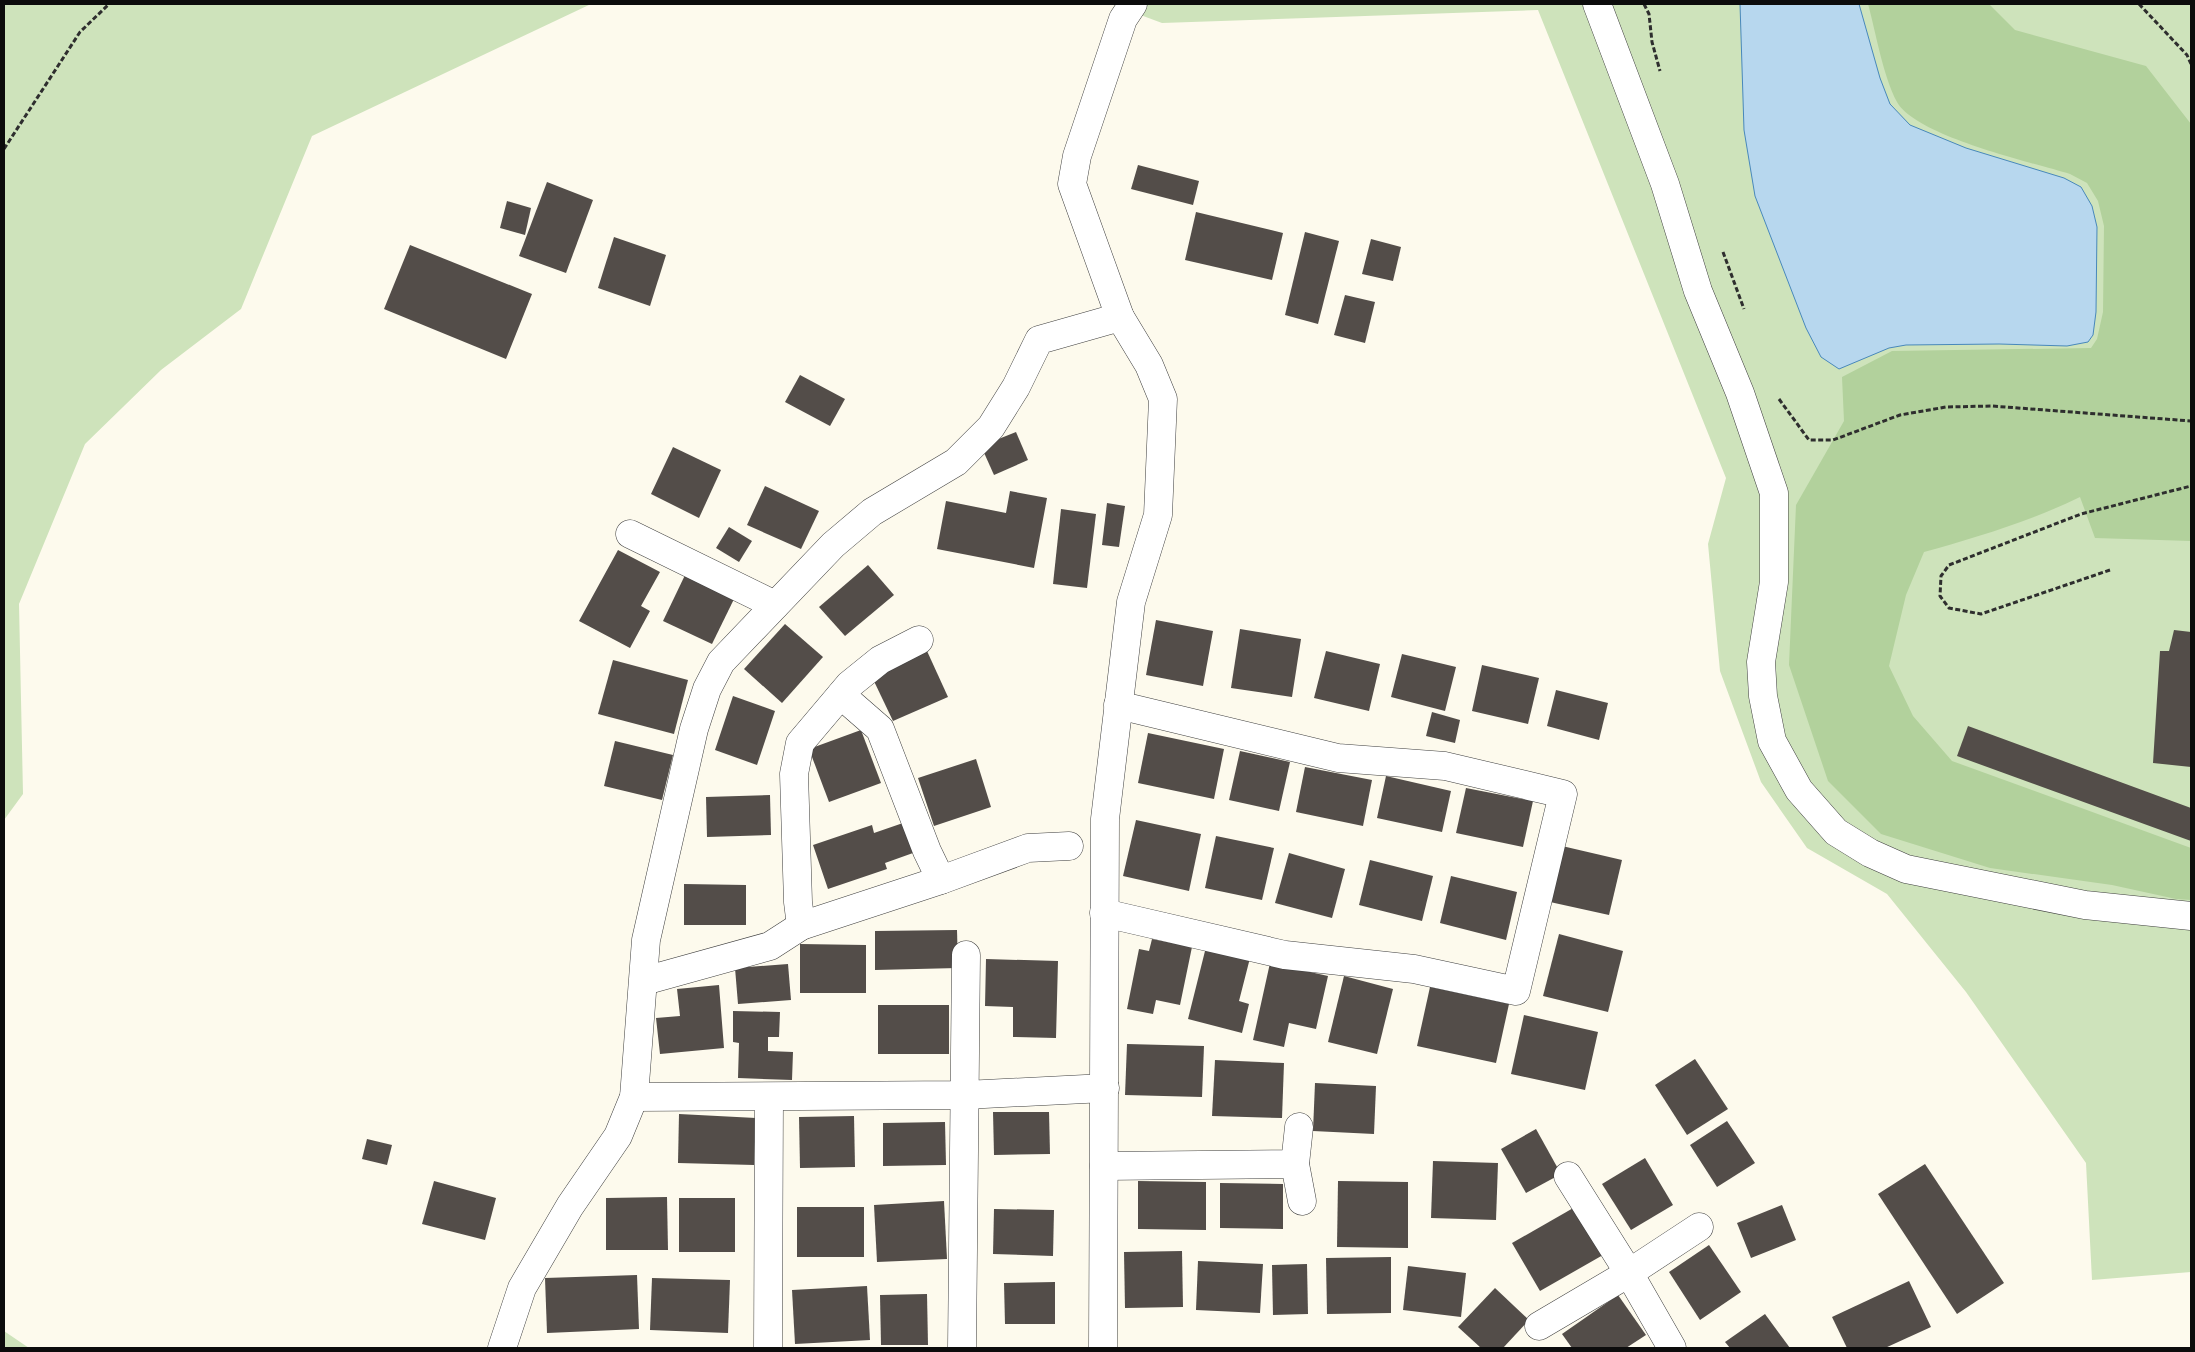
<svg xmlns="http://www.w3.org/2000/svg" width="2195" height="1352" font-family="'Source Serif 4',serif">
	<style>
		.green { fill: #cee3bb }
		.forest { fill: #b2d19c }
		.water { fill: #b7d7ee; stroke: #4888bb }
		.building { fill: #534d49 }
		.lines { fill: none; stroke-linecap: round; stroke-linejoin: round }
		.minor-casing { stroke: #3f3f3f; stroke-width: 29 }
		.path { stroke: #2e2e2e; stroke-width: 3; stroke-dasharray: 5 2.5; stroke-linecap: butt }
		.minor { stroke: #fff; stroke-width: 28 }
	</style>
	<rect width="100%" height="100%" fill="#fdfaed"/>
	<g class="green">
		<polygon points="4,4 591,4 312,136 241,309 161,370 85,444 19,604 23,794 4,820"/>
		<polygon points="1111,4 2191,4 2191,1272 2092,1280 2086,1163 1966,992 1887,894 1807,848 1761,782 1720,671 1708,544 1726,478 1538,10 1162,23"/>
		<polygon points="4,1331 29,1348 4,1348"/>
	</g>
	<path class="forest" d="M1868,4H1989L2015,30L2146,66L2191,124V541L2095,538L2080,497C2031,521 1977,537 1924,552L1906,595L1889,666L1913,716L1952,761L2191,848V900L2176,899L2112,885L1990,868L1881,834L1828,781L1789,665L1796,505L1844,421L1842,377L1892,351L2091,348L2097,339L2103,312L2104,226L2098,201L2087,183L2070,174C2030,162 1916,136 1897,102C1883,76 1876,33 1868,4Z"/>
	<polygon class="water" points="1740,4 1859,4 1880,78 1890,104 1910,125 1966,148 2064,178 2081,187 2092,206 2097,227 2096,312 2093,335 2088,342 2067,346 1999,344 1906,345 1889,348 1839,369 1821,357 1806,328 1755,196 1744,130"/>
	<g class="building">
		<polygon points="1138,165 1199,181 1193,205 1131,189"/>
		<polygon points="547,182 593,200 566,273 519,256"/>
		<polygon points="507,201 531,208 525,235 500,228"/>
		<polygon points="1196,212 1283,233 1272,280 1185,260"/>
		<polygon points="1305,232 1339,241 1318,324 1285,315"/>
		<polygon points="614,237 666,255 650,306 598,288"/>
		<polygon points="1371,239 1401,247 1393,281 1362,274"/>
		<polygon points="410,245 532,294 506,359 384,309"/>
		<polygon points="1345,295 1375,302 1365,343 1334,335"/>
		<polygon points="800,375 845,399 830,426 785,402"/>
		<polygon points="1016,432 1028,460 994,475 981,446"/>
		<polygon points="673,447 721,470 699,518 651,494"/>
		<polygon points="765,486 819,511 801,549 747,525"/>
		<polygon points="1010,491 1047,498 1034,568 937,549 946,501 1006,513"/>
		<polygon points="1107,503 1125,506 1119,547 1102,545"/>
		<polygon points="1061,509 1096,514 1087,588 1053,584"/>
		<polygon points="729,527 752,541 739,562 716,548"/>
		<polygon points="618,550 660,572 641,606 650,611 630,648 579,621"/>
		<polygon points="868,565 894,595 845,636 819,607"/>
		<polygon points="686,573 735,597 712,644 663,621"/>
		<polygon points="1156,620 1213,631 1203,686 1146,675"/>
		<polygon points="785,624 823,657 782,703 744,669"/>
		<polygon points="1240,629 1301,639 1292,697 1231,688"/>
		<polygon points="2174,630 2191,632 2191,767 2153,763 2160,651 2169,651"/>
		<polygon points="927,651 948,697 893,721 872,677"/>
		<polygon points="1326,651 1380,664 1369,711 1314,698"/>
		<polygon points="1402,654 1456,667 1445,711 1391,697"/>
		<polygon points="613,660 688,680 674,734 598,714"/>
		<polygon points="1482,665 1539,678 1528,724 1472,711"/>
		<polygon points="1556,690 1608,703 1599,740 1547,726"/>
		<polygon points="733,696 775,711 757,765 715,750"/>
		<polygon points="1432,712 1460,720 1455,743 1426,736"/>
		<polygon points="1968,726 2191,808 2191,841 1957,756"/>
		<polygon points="861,730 881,783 829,802 809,749"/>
		<polygon points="1148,733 1224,749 1214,799 1138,783"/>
		<polygon points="615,741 673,755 662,800 604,786"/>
		<polygon points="1240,751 1290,762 1279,811 1229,800"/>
		<polygon points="976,759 991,807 934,826 918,778"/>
		<polygon points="1305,767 1372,780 1363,826 1296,812"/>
		<polygon points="1386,776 1451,791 1442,832 1377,818"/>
		<polygon points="1466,788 1533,801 1523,847 1456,833"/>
		<polygon points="770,795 771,835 707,837 706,797"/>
		<polygon points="1136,820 1201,834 1189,891 1123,876"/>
		<polygon points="903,823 913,853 885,863 887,869 828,889 813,845 872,825 874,833"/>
		<polygon points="1216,836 1274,848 1262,900 1205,888"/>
		<polygon points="1562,846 1622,860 1609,915 1550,902"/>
		<polygon points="1289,853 1345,869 1332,918 1275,903"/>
		<polygon points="1370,860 1433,876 1422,921 1359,905"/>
		<polygon points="1451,876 1517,892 1506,940 1440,923"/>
		<polygon points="684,884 746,885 746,925 684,925"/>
		<polygon points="957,930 958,968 875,970 875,931"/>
		<polygon points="1559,934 1623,951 1608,1012 1543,996"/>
		<polygon points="1152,939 1192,947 1180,1005 1156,1000 1153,1014 1127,1009 1139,949 1149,951"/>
		<polygon points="800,944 866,945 866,993 800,993"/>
		<polygon points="1206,947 1250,958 1239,1001 1249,1004 1242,1033 1188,1019"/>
		<polygon points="986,959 1058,961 1056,1038 1013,1037 1013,1007 985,1006"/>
		<polygon points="1270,963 1328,976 1316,1029 1289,1023 1284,1047 1253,1040"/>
		<polygon points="788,964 791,1000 738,1004 735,968"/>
		<polygon points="1344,976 1393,989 1377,1054 1328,1042"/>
		<polygon points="719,985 724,1048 660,1054 656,1018 680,1016 677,989"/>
		<polygon points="1430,987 1509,1004 1496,1063 1417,1046"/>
		<rect x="878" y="1005" width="71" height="49"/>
		<polygon points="733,1011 780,1012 779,1037 768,1037 768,1051 793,1052 792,1080 738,1078 739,1043 733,1042"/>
		<polygon points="1524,1015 1598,1032 1585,1090 1511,1074"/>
		<polygon points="1127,1044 1204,1046 1202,1097 1125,1095"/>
		<polygon points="1695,1059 1728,1109 1687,1135 1655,1085"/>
		<polygon points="1215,1060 1284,1063 1282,1118 1212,1116"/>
		<polygon points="1315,1083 1376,1086 1374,1134 1313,1131"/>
		<polygon points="993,1112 1049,1112 1050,1154 994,1155"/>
		<polygon points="679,1114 756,1118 754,1165 678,1163"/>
		<polygon points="854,1116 855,1167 800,1168 799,1117"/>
		<polygon points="1727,1121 1755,1163 1717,1187 1690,1145"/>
		<polygon points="945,1122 946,1165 883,1166 883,1123"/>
		<polygon points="1536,1129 1561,1174 1526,1193 1501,1149"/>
		<polygon points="367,1139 392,1145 387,1165 362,1159"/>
		<polygon points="1645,1158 1673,1205 1631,1230 1602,1184"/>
		<polygon points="1433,1161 1498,1163 1496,1220 1431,1218"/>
		<polygon points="1925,1164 2004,1283 1957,1314 1878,1194"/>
		<polygon points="434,1181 496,1198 485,1240 422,1224"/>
		<polygon points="1138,1181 1206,1182 1206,1230 1138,1229"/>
		<polygon points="1338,1181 1408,1182 1408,1248 1337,1247"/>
		<polygon points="1220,1183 1283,1184 1283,1229 1220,1228"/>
		<polygon points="667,1197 668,1250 606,1250 606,1198"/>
		<rect x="679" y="1198" width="56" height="54"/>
		<polygon points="944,1201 947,1259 877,1262 874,1205"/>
		<polygon points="1782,1205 1796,1240 1751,1258 1737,1223"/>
		<rect x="797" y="1207" width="67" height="50"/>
		<polygon points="1575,1207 1603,1255 1540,1291 1512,1243"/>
		<polygon points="994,1209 1054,1210 1053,1256 993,1254"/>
		<polygon points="1709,1245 1741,1292 1700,1320 1669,1272"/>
		<polygon points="1182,1251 1183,1307 1125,1308 1124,1252"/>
		<polygon points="1391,1257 1391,1313 1327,1314 1326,1258"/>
		<polygon points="1198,1261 1263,1264 1260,1313 1196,1310"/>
		<polygon points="1307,1264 1308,1314 1273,1315 1272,1265"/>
		<polygon points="1408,1266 1466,1273 1461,1317 1403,1310"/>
		<polygon points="637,1275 639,1329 547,1333 545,1278"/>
		<polygon points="652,1278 730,1280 728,1333 650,1330"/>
		<polygon points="1909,1281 1931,1327 1885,1348 1847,1348 1832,1317"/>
		<polygon points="1055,1282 1055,1324 1005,1324 1004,1283"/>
		<polygon points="867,1286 870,1340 795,1344 792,1290"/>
		<polygon points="1495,1288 1529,1320 1503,1348 1481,1348 1458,1327"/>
		<polygon points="927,1294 928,1345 881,1345 880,1295"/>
		<polygon points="1618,1295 1646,1335 1626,1348 1572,1348 1562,1334"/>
		<polygon points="1765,1314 1790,1348 1730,1348 1725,1342"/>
	</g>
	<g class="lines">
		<defs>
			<g id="minor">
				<polyline points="1597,4 1665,184 1698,291 1740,393 1774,493 1774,582 1761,662 1763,696 1772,741 1799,790 1836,832 1870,853 1906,869 2085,905 2191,916"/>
				<polyline points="630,534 775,605"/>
				<polyline points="841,695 880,729 927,851 941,880"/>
				<polyline points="1104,913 1285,955 1414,969 1516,991 1563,794 1445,766 1338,758 1118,705"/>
				<polyline points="801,926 798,902 794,774 800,743 849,685 880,660 919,640"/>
				<polyline points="644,981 770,946 801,926 941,880 1028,848 1069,846"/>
				<polyline points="634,1097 965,1095 1105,1088"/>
				<polyline points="1295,1164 1302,1201"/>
				<polyline points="1104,1166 1295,1164 1299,1127"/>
				<polyline points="1568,1176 1629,1273 1672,1348"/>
				<polyline points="1539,1326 1629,1273 1699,1227"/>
				<polyline points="502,1348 522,1288 570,1206 618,1136 634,1097 646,940 694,729 707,689 721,662 833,545 872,512 956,462 991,427 1016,387 1039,340 1120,317"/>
				<polyline points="768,1348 769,1097"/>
				<polyline points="962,1348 966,955"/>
				<polyline points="1103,1348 1105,819 1131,602 1158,515 1163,399 1149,365 1120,317 1072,184 1077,156 1123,19 1133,4"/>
			</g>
		</defs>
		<use href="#minor" class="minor-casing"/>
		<g class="path">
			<polyline points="1644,4 1649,14 1652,42 1660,71"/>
			<polyline points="2139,4 2187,55 2191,64"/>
			<polyline points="4,149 80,32 109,4"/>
			<polyline points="1723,252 1744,309"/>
			<polyline points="1779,399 1809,440 1833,440 1900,415 1946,407 1992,406 2191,421"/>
			<polyline points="2110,570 1981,614 1949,608 1940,596 1941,576 1949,565 2081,514 2191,486"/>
		</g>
		<use href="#minor" class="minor"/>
	</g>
	<rect width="2195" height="1352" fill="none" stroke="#0c0c0c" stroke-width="10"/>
</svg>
